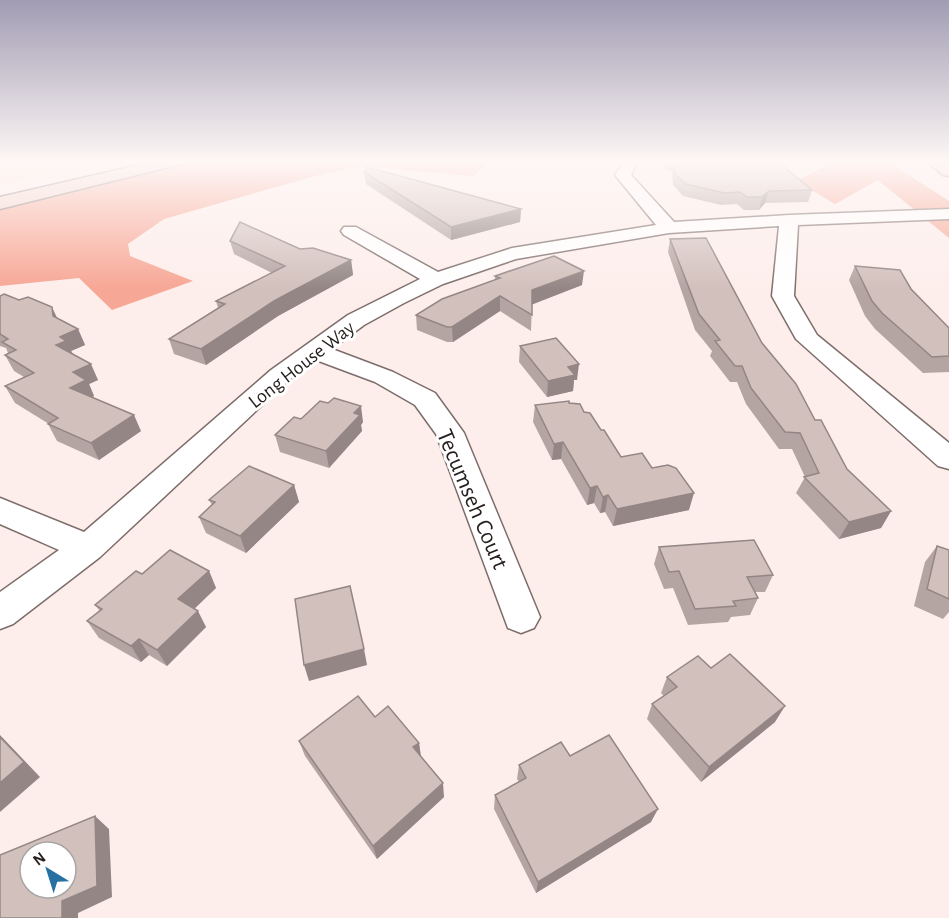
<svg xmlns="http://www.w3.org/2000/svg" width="949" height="918" font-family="'Alegreya Sans',sans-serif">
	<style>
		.built { fill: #fee4dd }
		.forest { fill: #f7a795 }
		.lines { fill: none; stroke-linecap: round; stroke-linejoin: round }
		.street-casing { stroke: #7d6d6a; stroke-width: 3 }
		.secondary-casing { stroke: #7d6d6a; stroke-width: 3 }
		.street { fill: #fff; fill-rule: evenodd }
		.secondary { fill: #f2d2ca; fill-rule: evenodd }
		.wall { fill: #b5a5a2 }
		.shaded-wall { fill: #938684 }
		.building { fill: #d2c0bc; stroke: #938684; stroke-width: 1.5; fill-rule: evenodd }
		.labels { text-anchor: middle; stroke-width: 6; stroke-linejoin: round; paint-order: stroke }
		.far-street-label { font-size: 20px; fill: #261f1e; stroke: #fff }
		.street-label { font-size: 24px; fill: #261f1e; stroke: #fff }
	</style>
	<rect width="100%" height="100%" fill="#fdeeeb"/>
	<polygon class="built" points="0,161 106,161 0,185"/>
	<g class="forest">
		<polygon points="193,161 490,161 473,176 361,166 315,176 164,219 128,244 130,256 193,281 112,310 79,278 0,286 0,210"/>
		<polygon points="823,161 887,161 949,201 949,238 878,180 835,204 796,181 828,165"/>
	</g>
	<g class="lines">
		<defs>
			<polygon id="street" points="624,161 638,161 631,175 674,222 789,215 949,209 949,219 798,225 794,296 817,335 949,443 949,469 938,466 796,339 772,296 779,226 669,233 516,259 443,284 404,303 364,325 332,349 393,372 435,393 464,433 540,617 534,628 521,633 508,628 436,434 415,405 375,382 316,360 289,380 100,557 13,624 0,629 0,592 59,550 0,524 0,498 84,532 271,370 348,315 420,279 344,235 341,231 344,227 356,227 438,272 512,248 656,225 615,175"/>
			<g id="secondary">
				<polygon points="156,161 183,161 181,164 0,209 0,197"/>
				<polygon points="926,161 944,161 949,164 949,176 943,175"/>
			</g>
		</defs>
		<use href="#street" class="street-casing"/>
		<use href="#secondary" class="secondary-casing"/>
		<use href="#street" class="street"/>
		<use href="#secondary" class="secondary"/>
	</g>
	<g class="wall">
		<polygon points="665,161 777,161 812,190 808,202 765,203 759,210 744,210 737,204 721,205 683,196 673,185 672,171 664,169"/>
		<polygon points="364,172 521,209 520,222 451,240 366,184"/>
		<polygon points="670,239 762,343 815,420 847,469 891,511 881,528 839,539 796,493 805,477 792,449 779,449 746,404 737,382 730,382 710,356 712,351 695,330 668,252"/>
		<polygon points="230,241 300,249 351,260 353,275 278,316 206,365 174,354 169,339 218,308 216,301 272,273 234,254"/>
		<polygon points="855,266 911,289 949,328 949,372 923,373 875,329 865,316 849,280"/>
		<polygon points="495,276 582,285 532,304 531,331 500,311 453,342 447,342 417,330 416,315 495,280"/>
		<polygon points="0,296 57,318 78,329 85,345 71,351 73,354 98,380 89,384 94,396 92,397 141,431 99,460 57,441 48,424 49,424 15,403 5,386 24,377 14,371 5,355 8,353 6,348 0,346"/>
		<polygon points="520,346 577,380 574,380 573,391 547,397 519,362"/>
		<polygon points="569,403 584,412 601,430 621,457 652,468 689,510 613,526 605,512 600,513 594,503 587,505 561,459 552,460 533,422 535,405"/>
		<polygon points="301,419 363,422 361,425 362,431 329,468 280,452 275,435"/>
		<polygon points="294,485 299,502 246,553 206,533 199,517 212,505 209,500"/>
		<polygon points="937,546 949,550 949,612 943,619 914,606 925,562"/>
		<polygon points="659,547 773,575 765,592 755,592 758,598 750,615 731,617 728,622 688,625 673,588 664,589 654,564"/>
		<polygon points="209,571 216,588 194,608 206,627 167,666 149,655 141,662 99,638 87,621 100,611 95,605 142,574"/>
		<polygon points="711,668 775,722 701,782 647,719 652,704 664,696 661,693 667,677"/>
		<polygon points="375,717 419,743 421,756 444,797 377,859 305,756 299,741"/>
		<polygon points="570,756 651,822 536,893 494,809 495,795 519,782 517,779 519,765"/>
	</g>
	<g class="shaded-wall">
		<polygon points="769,191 765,203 759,210 762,197"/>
		<polygon points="521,209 520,222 451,240 451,227"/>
		<polygon points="351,260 353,275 278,316 206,365 201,349 274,301"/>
		<polygon points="584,271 582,285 531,305 532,290"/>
		<polygon points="500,296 500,311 453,342 452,327"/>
		<polygon points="52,307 59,322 53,316"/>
		<polygon points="78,329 85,345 71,351 74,356 56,345 60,337"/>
		<polygon points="91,364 98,380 89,384 94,396 79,404 70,388 73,372"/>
		<polygon points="579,364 577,380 574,380 573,391 547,397 548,381 568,367"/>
		<polygon points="361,406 363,422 361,425 362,431 329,468 326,451 354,413"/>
		<polygon points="134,415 141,431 99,460 91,443"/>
		<polygon points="563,442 561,459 552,460 554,444"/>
		<polygon points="294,485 299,502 246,553 240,536"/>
		<polygon points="597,486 594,503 587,505 590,488"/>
		<polygon points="694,493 689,510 613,526 617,509"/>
		<polygon points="608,495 605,512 600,513 603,497"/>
		<polygon points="891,511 881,528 839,539 849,522"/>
		<polygon points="209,571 216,588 187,616 178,599"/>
		<polygon points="198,611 206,627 167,666 157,650"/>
		<polygon points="139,639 149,655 141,662 131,646"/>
		<polygon points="364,649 367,665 309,681 304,665"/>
		<polygon points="785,706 775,722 701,782 709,767"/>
		<polygon points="0,735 40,777 0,812"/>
		<polygon points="419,743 421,758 413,747"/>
		<polygon points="443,783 444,797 377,859 373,846"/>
		<polygon points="658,809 651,822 536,893 538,882"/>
		<polygon points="95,816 109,829 112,897 78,913 78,918 62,918 62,901"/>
	</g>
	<g class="building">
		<polygon points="674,161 777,161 812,190 769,191 762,197 747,197 740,192 724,193 686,184 675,174"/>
		<polygon points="367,167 521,209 451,227 364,172"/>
		<polygon points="240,222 300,249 313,248 351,260 274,301 201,349 169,339 225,304 216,301 285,266 230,241"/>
		<polygon points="706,238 762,343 796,384 815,420 821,420 847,469 891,511 849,522 804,477 819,473 800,433 785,432 751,388 742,366 735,366 715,341 720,340 699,314 670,239"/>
		<polygon points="554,256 584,271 532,290 532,315 500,296 452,327 447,327 416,315 442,299 500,278 495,276"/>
		<polygon points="855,266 900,270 911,289 949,328 949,356 932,357 882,313 872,301"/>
		<polygon points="4,294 19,300 28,297 52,307 53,316 78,329 60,337 66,341 56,345 91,364 73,372 86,380 70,388 134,415 91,443 48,424 58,418 5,386 34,373 5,355 16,350 2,342 8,339 0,334 0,296"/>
		<polygon points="556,338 579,364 568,367 575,375 548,381 520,346"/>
		<polygon points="334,398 361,406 354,413 360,415 326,451 275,435 294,417 301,419 320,401 328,403"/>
		<polygon points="569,401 569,403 580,404 584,412 590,413 601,430 604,430 621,457 642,453 652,468 668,465 676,468 694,493 617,509 608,495 603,497 597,486 590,488 563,442 554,444 535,405"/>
		<polygon points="249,466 294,485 240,536 199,517 215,502 209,500"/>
		<polygon points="754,540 773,575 747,577 758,598 733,601 736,606 695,609 679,571 669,572 659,547"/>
		<polygon points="937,546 949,550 949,599 927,589"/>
		<polygon points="170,550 209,571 178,599 198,611 157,650 139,639 131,646 87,621 102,609 95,605 136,571 142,574"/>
		<polygon points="350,586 364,649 304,665 295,599"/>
		<polygon points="730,654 785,706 709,767 652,704 677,687 667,677 698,656 711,668"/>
		<polygon points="358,696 375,717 388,706 419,743 413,747 443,783 373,846 299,741"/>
		<polygon points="609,735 658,809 538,882 495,795 526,778 519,765 561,742 570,756"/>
		<polygon points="0,737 24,762 0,783"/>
		<path d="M95,816L97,886L62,901V918H0V855ZM30,852H66V888H30Z"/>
	</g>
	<linearGradient id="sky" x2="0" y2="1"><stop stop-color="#a19cb3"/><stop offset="0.56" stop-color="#fef7f6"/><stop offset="1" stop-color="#fef7f6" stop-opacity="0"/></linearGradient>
	<rect width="949" height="289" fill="url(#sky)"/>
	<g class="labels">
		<g class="far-street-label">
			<text transform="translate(301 364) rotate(-38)" y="7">Long House Way</text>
		</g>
		<g class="street-label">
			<text transform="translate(473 499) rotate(67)" y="8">Tecumseh Court</text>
		</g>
	</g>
	<g transform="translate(48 870) rotate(322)"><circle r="28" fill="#ffffff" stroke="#a8a5a5" stroke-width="1.5"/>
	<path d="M0-4.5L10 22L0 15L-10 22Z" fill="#2670a4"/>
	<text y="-9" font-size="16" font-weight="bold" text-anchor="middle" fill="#261f1e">N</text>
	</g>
</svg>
